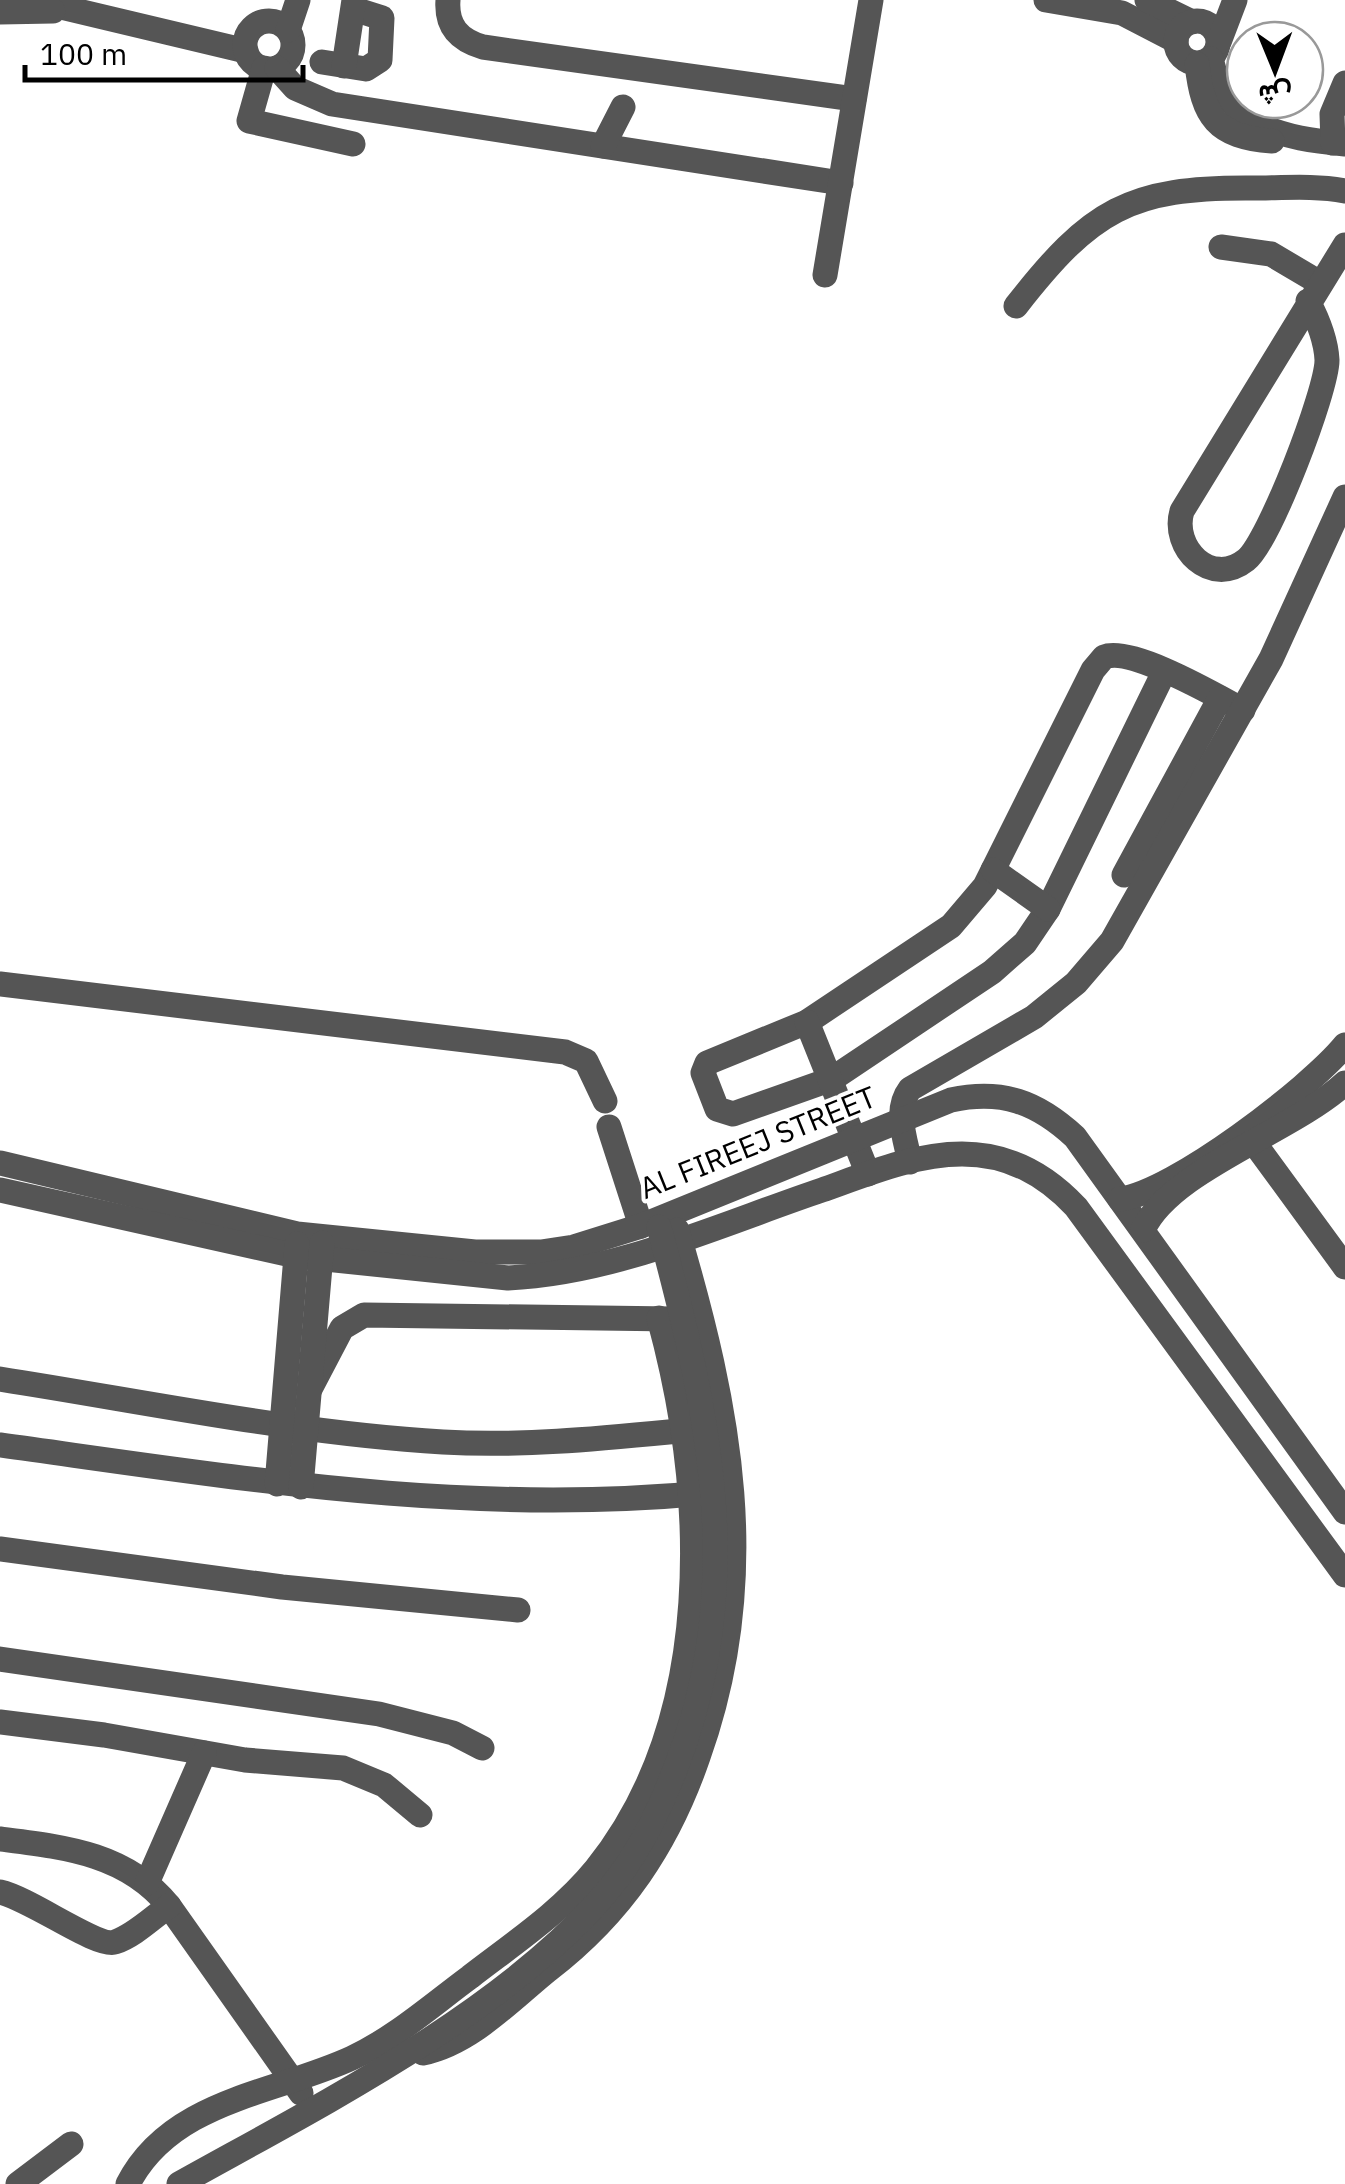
<svg xmlns="http://www.w3.org/2000/svg" width="1345" height="2184" font-family="'IBM Plex Sans',Vazirmatn,sans-serif">
	<style>
		.lines { fill: none; stroke-linecap: round; stroke-linejoin: round }
		.minor { stroke: #555; stroke-width: 25 }
		.labels { text-anchor: middle; stroke-width: 8; stroke-linejoin: round; paint-order: stroke }
		.street-label { font-size: 30px; fill: #000; stroke: #fff }
	</style>
	<rect width="100%" height="100%" fill="#fff"/>
	<g class="lines">
		<g class="minor">
			<polyline points="32,0 246,51"/>
			<path d="M448,0C446,26 459,40 483,47L854,99"/>
			<polyline points="1046,0 1122,13 1176,41"/>
			<polyline points="1147,0 1192,22"/>
			<polyline points="0,12 53,11"/>
			<circle cx="1197" cy="42" r="21"/>
			<circle cx="269" cy="45" r="24"/>
			<polyline points="288,30 298,0"/>
			<polyline points="1219,42 1235,0"/>
			<path d="M1211,59C1227,128 1283,138 1345,144"/>
			<polyline points="322,62 366,69 380,60 382,18 354,9"/>
			<path d="M1197,64C1203,117 1216,137 1272,141"/>
			<polyline points="344,66 354,0"/>
			<polyline points="264,68 249,121 353,144"/>
			<polyline points="277,68 295,88 332,104 841,183"/>
			<polyline points="1333,143 1332,114 1345,83"/>
			<polyline points="603,146 623,107"/>
			<polyline points="1221,247 1271,254 1320,283"/>
			<polyline points="825,275 871,0"/>
			<path d="M1308,301C1318,320 1326,339 1327,360C1327,391 1269,542 1246,560C1211,588 1171,548 1182,511L1345,245"/>
			<path d="M1016,306C1091,210 1129,187 1252,188C1282,188 1315,185 1345,191"/>
			<path d="M1164,672L1048,909L1025,943L992,972L832,1079L733,1114L717,1109L703,1073L707,1063L807,1022L951,926L985,886L1093,670L1104,657C1131,646 1215,695 1243,710"/>
			<polyline points="993,870 1048,909"/>
			<polyline points="1124,875 1220,698"/>
			<polyline points="0,984 565,1052 586,1061 605,1101"/>
			<polyline points="807,1022 868,1174"/>
			<polyline points="609,1127 641,1226"/>
			<polyline points="1247,1133 1345,1267"/>
			<path d="M910,1162C905,1138 894,1110 910,1089L1034,1017L1076,983L1112,941L1271,659L1345,497"/>
			<path d="M0,1163L297,1234L475,1252H541L574,1247L641,1226L951,1100C1002,1089 1037,1102 1075,1137L1345,1512"/>
			<path d="M0,1190L296,1256L508,1278C616,1273 721,1224 822,1190C867,1174 915,1154 962,1154C1009,1154 1045,1174 1076,1207L1345,1575"/>
			<path d="M1120,1199C1173,1193 1310,1088 1345,1045"/>
			<path d="M1143,1230C1170,1170 1292,1132 1345,1083"/>
			<path d="M0,1379C147,1402 294,1433 443,1442C529,1447 615,1437 700,1429"/>
			<polyline points="309,1391 342,1328 364,1315 673,1319"/>
			<path d="M0,1445C240,1478 463,1516 706,1493"/>
			<polyline points="277,1484 297,1244"/>
			<polyline points="301,1487 322,1243"/>
			<polyline points="0,1549 282,1587 518,1610"/>
			<polyline points="0,1659 379,1714 453,1733 482,1748"/>
			<polyline points="0,1722 104,1735 245,1760 343,1768 384,1785 420,1815"/>
			<path d="M0,1839C63,1847 126,1853 169,1906L301,2093"/>
			<polyline points="147,1883 204,1753"/>
			<path d="M0,1892C31,1899 97,1948 115,1942C134,1936 153,1917 169,1906"/>
			<path d="M423,2053C471,2043 511,2000 548,1970C622,1913 668,1844 698,1757C763,1576 730,1409 677,1230"/>
			<polyline points="18,2184 71,2144"/>
			<path d="M128,2184C171,2100 274,2094 352,2058C395,2038 432,2005 470,1977C514,1943 561,1912 596,1869C717,1718 707,1494 659,1318"/>
			<path d="M179,2184C315,2108 492,2019 597,1903C634,1863 657,1817 676,1767C748,1583 708,1410 659,1227"/>
		</g>
	</g>
	<g class="labels">
		<g class="street-label">
			<text transform="translate(758 1143) rotate(-22)" y="10">AL FIREEJ STREET</text>
		</g>
	</g>
	<g transform="translate(1275 70) rotate(179)"><circle r="48" fill="#ffffff" stroke="#999999" stroke-width="2.5"/>
	<path d="M0-8L18 38L0 25L-18 38Z" fill="#000000"/>
	<text y="-15" font-size="28" font-weight="bold" text-anchor="middle" fill="#000000">ش</text>
	</g>
	<path d="M25 65v15h278v-15" fill="none" stroke="#000000" stroke-width="5"/>
	<text x="40" y="65" font-size="30" fill="#000000" stroke="#ffffff" stroke-width="8" paint-order="stroke">100 m</text>
</svg>
